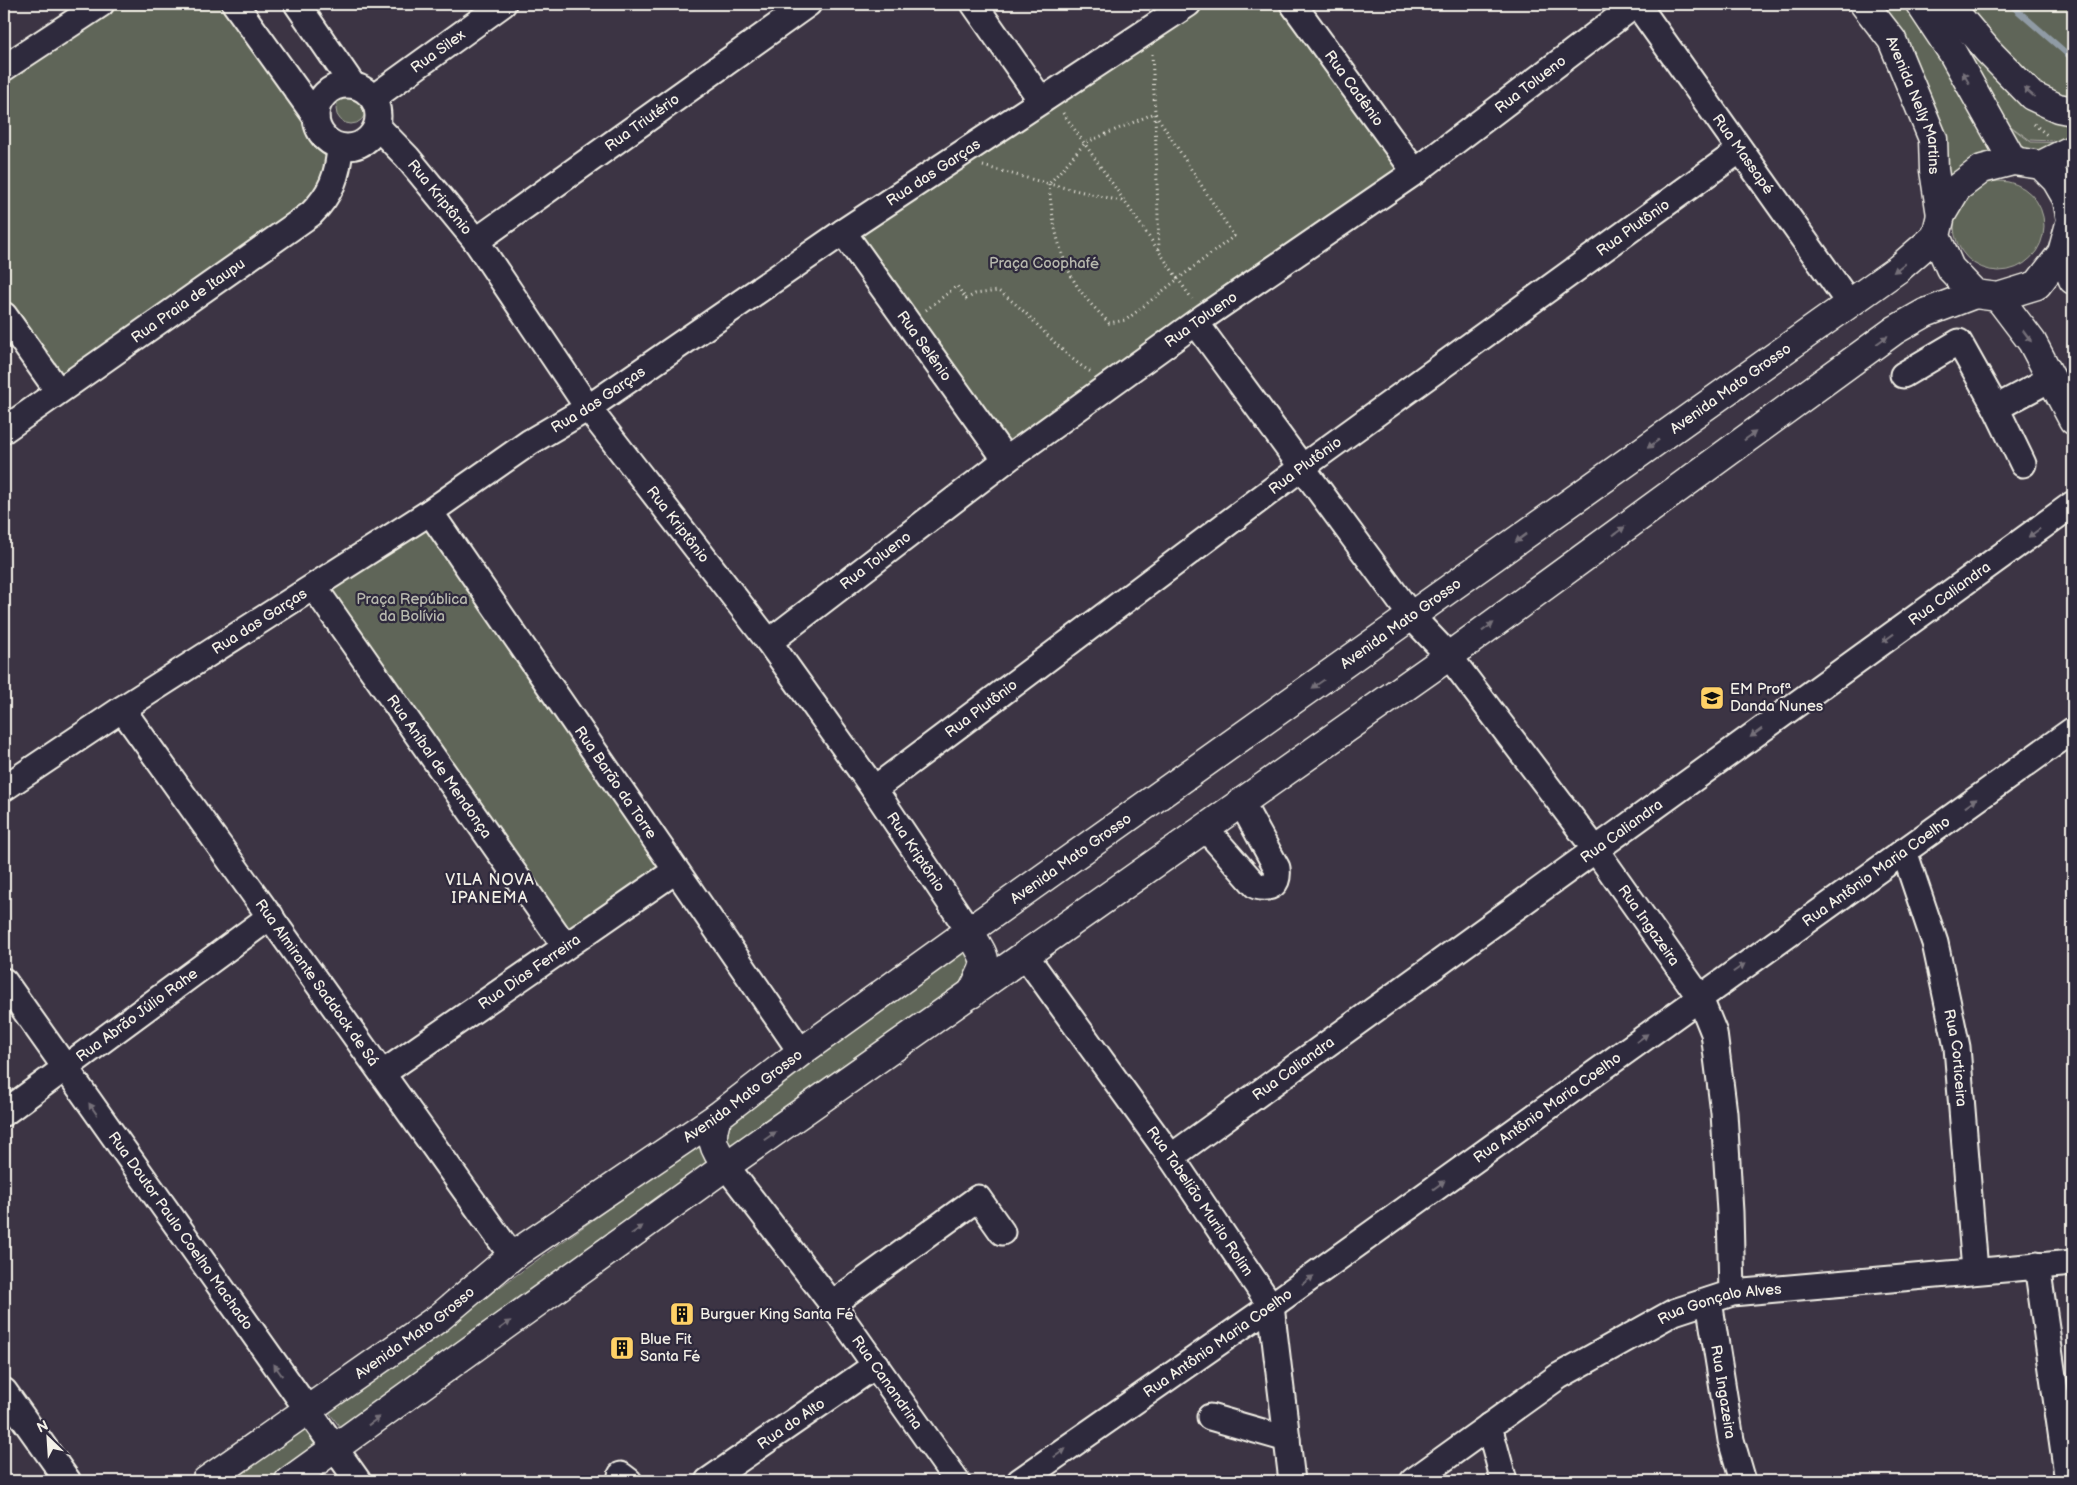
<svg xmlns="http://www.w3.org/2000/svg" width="2077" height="1485" font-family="'Balsamiq Sans',sans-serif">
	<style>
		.green { fill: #5f6558; stroke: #aaaba0 }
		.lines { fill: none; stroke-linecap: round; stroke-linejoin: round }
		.stream { stroke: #909ba5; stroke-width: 6 }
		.minor-casing { stroke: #f4f1e8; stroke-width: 29 }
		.major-casing { stroke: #f4f1e8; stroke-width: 31 }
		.path { stroke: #f4f1e8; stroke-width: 3; stroke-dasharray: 1 4; stroke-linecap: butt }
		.minor { stroke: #2f2a3d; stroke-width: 25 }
		.major { stroke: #2f2a3d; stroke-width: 28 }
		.oneway { fill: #747079 }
		.labels { text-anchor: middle; stroke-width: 4.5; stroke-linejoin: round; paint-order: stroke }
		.street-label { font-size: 15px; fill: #f4f1e8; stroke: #2f2a3d }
		.park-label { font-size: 15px; fill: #b8b9ae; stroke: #2f2a3d }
		.poi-label { font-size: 15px; fill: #f4f1e8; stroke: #2f2a3d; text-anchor: start }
		.neighbourhood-label { font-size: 16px; letter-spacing: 1px; fill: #f4f1e8; stroke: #2f2a3d }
	</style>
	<rect width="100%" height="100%" fill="#3c3444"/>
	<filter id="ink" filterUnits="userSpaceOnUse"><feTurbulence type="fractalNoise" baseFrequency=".02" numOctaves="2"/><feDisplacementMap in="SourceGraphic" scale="10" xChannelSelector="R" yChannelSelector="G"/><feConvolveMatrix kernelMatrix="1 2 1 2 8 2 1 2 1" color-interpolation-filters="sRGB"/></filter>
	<g filter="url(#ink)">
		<g class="green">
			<polygon points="101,4 235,4 316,117 318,131 333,145 325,200 58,391 4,315 4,68"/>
			<polygon points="1188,4 1293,4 1415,172 1006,460 843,232"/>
			<path d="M1876,4H2073V142L2030,140L1991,112L2031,142L2072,143L2066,153C2009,148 1988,143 1943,185Z"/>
			<circle cx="351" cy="109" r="15"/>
			<circle cx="1999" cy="226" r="45"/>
			<polygon points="430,512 675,871 565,946 314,587"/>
			<polygon points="981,940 999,965 343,1431 328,1411"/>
			<polygon points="323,1414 340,1436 275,1481 230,1481"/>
		</g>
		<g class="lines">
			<polyline class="stream" points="2010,4 2073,59"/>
			<defs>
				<g id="minor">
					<polyline points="235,4 316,117"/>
					<polyline points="297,4 352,84"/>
					<polyline points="974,4 1041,100"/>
					<path id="s1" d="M1293,4L1415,172"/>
					<path id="s2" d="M1637,4L1849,303"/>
					<polyline points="4,68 101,4"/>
					<circle cx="347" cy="116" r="31"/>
					<path id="s3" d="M373,98L503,4"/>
					<path id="s4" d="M377,126L407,157L476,241L588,408L769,642L874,789L969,931"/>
					<path id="s5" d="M843,232L1006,460"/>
					<path id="s6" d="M476,241L808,4"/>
					<polyline points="4,315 58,391"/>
					<path id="s7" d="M1196,323L1412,617L1449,656L1595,849L1699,996L1714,1033L1724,1113L1730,1212L1732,1293"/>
					<polyline points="1903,375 1959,342 1996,408 2052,378"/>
					<polyline points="1996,408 2023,464"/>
					<path id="s8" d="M4,430L311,214C331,194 338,176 340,147"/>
					<path id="s9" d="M430,512L801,1052"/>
					<path id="s10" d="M314,587L565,946"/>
					<path id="s11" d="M769,642L1006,460L1205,316L1415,172L1636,4"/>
					<path id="s12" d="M122,709L512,1256"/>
					<path id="s13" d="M4,788L122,709L430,512L530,442L588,408L843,232L1188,4"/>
					<path id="s14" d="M874,789L1301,468L1740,150"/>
					<path d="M1205,828L1256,886C1272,890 1279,884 1277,868L1241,802"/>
					<path id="s15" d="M1904,851L1935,943L1957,1047L1975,1271"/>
					<path id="s16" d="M1025,955L1171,1157L1271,1306L1292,1481"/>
					<path id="s17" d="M4,981L358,1481"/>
					<path id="s18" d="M383,1073L675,871"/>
					<path id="s19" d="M4,1113L271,916"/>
					<path id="s20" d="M1171,1157L2073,504"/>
					<path id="s21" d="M726,1166L832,1304L957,1481"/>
					<polyline points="2037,1265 2068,1481"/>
					<path id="s22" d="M1709,1301L1731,1440L1743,1481"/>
					<polyline points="832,1304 978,1198 1002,1232"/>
					<polyline points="4,1391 68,1481"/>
					<polyline points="1210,1417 1287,1439"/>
					<polyline points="1489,1426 1504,1481"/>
					<polyline points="621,1475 629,1481"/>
					<path id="s23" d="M708,1481L876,1365"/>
					<path id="s24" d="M1020,1481L1271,1306L2073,730"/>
					<path id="s25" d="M1413,1481L1559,1376L1674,1312L1732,1293L2073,1263"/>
				</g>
				<g id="major">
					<path id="s26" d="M1864,4L1892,40L1933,139L1934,170L1941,215"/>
					<polyline points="1920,4 1952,52 2013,161"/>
					<polyline points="1948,4 1988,51 2032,96 2058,108 2073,111"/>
					<polygon points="2013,161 2041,165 2056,180 2067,199 2071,220 2062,253 2037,285 1998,297 1975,294 1950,268 1936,236 1941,215 1957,188 1982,169"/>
					<polyline points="2041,165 2073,149"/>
					<polyline points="2062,253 2073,280"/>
					<polyline points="1998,297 2032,342 2073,420"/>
					<path d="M969,931C989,964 989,959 971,994"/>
					<path d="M717,1117C709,1140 713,1146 726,1166"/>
					<path id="s27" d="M206,1481L440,1317L512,1256L717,1117L801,1052L969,931L1898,269L1936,236"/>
					<polyline points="289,1481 726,1166 1449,656 1895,330 1925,313 1975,294"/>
				</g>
			</defs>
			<use href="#minor" class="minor-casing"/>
			<use href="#major" class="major-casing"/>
			<g class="path">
				<polyline points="1152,54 1155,113 1234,236 1178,279 1192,299"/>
				<path d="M1063,113C1102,168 1140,224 1178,279L1126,320L1109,323C1101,314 1092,306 1085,297C1060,266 1052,222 1049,184L1125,202"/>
				<polyline points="2034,124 2048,136"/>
				<polyline points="983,166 1049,184 1085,143 1155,113 1159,251"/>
				<path d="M926,310L957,286L966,299L975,294L998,291C1033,313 1055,351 1091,372"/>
			</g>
			<use href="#minor" class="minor"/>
			<use href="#major" class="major"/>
		</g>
		<defs><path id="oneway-solid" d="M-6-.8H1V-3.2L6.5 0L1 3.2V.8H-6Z" transform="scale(1.25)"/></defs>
		<g class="oneway">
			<use href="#oneway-solid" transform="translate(1966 78) rotate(-120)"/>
			<use href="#oneway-solid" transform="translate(2029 92) rotate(-139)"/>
			<use href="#oneway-solid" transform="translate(1899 268) rotate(142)"/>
			<use href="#oneway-solid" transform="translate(2027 336) rotate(53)"/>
			<use href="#oneway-solid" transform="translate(1882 340) rotate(-36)"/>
			<use href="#oneway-solid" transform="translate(1750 436) rotate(-36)"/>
			<use href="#oneway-solid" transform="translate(1653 444) rotate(144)"/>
			<use href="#oneway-solid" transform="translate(1619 531) rotate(-36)"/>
			<use href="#oneway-solid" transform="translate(2034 533) rotate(144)"/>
			<use href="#oneway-solid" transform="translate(1521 538) rotate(144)"/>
			<use href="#oneway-solid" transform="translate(1488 627) rotate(-36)"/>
			<use href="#oneway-solid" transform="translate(1888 638) rotate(144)"/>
			<use href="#oneway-solid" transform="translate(1318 684) rotate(145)"/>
			<use href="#oneway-solid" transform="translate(1756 733) rotate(144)"/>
			<use href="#oneway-solid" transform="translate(1971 803) rotate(-36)"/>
			<use href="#oneway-solid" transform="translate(1739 968) rotate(-35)"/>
			<use href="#oneway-solid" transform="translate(1642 1038) rotate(-36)"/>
			<use href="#oneway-solid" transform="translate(93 1109) rotate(-125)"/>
			<use href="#oneway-solid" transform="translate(770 1136) rotate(-35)"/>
			<use href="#oneway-solid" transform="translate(1439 1185) rotate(-36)"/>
			<use href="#oneway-solid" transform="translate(637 1230) rotate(-36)"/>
			<use href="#oneway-solid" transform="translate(1308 1280) rotate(-36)"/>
			<use href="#oneway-solid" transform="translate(505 1325) rotate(-36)"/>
			<use href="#oneway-solid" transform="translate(278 1370) rotate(-125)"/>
			<use href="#oneway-solid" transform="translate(374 1421) rotate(-36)"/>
			<use href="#oneway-solid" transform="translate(1060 1453) rotate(-35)"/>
		</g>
	</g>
	<defs>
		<symbol id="school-square" viewBox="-11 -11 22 22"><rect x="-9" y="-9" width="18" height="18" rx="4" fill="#ffd166" stroke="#2f2a3d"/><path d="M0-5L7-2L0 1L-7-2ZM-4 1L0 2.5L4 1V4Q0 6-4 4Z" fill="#111"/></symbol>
		<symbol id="building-square" viewBox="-11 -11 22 22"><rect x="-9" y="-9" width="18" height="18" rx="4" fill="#ffd166" stroke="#2f2a3d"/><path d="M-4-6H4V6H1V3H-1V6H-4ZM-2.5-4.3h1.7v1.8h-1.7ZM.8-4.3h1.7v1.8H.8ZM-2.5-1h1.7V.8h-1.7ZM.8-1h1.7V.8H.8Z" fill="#111"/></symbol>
	</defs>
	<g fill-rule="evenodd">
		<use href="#school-square" x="1698" y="684" width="28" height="28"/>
		<use href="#building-square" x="668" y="1300" width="28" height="28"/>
		<use href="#building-square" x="608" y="1334" width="28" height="28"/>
	</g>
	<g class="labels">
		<g class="street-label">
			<text dy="5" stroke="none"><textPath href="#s3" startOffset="80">Rua Silex</textPath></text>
			<text dy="5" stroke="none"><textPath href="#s11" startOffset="944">Rua Tolueno</textPath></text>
			<text dy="5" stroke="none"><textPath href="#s1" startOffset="104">Rua Cadênio</textPath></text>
			<text dy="5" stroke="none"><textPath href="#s26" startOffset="115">Avenida Nelly Martins</textPath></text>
			<text dy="5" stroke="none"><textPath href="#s6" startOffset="204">Rua Triutério</textPath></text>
			<text dy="5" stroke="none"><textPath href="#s2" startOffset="184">Rua Massapé</textPath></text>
			<text dy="5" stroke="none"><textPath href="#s13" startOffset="1115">Rua das Garças</textPath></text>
			<text dy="5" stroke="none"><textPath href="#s4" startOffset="95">Rua Kriptônio</textPath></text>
			<text dy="5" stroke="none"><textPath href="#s14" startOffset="944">Rua Plutônio</textPath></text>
			<text dy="5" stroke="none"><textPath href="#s8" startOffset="225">Rua Praia de Itaupu</textPath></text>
			<text dy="5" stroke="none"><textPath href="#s11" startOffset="539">Rua Tolueno</textPath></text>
			<text dy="5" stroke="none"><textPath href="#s5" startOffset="140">Rua Selênio</textPath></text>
			<text dy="5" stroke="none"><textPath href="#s27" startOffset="1876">Avenida Mato Grosso</textPath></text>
			<text dy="5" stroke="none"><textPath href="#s13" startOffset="710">Rua das Garças</textPath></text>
			<text dy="5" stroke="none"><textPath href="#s14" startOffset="539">Rua Plutônio</textPath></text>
			<text dy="5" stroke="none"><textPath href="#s4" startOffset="500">Rua Kriptônio</textPath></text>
			<text dy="5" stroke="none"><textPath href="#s11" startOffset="134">Rua Tolueno</textPath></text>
			<text dy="5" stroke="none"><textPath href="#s20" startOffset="961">Rua Caliandra</textPath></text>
			<text dy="5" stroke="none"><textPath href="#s13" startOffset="305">Rua das Garças</textPath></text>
			<text dy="5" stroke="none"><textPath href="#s27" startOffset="1471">Avenida Mato Grosso</textPath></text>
			<text dy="5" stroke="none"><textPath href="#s14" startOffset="134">Rua Plutônio</textPath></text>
			<text dy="5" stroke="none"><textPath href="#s10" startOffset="219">Rua Aníbal de Mendonça</textPath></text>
			<text dy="5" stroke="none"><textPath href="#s9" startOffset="328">Rua Barão da Torre</textPath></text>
			<text dy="5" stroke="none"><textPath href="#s20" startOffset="556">Rua Caliandra</textPath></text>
			<text dy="5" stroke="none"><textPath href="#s4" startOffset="905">Rua Kriptônio</textPath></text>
			<text dy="5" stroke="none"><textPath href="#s27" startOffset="1066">Avenida Mato Grosso</textPath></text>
			<text dy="5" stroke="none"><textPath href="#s24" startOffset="1051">Rua Antônio Maria Coelho</textPath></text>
			<text dy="5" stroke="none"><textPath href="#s7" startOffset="754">Rua Ingazeira</textPath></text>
			<text dy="5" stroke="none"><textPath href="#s18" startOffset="178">Rua Dias Ferreira</textPath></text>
			<text dy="5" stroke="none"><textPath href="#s12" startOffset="336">Rua Almirante Saddock de Sá</textPath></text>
			<text dy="5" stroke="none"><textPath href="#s19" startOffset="165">Rua Abrão Júlio Rahe</textPath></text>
			<text dy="5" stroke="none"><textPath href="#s15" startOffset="214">Rua Corticeira</textPath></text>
			<text dy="5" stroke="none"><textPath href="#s20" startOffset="151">Rua Caliandra</textPath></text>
			<text dy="5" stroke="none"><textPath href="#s27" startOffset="661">Avenida Mato Grosso</textPath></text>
			<text dy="5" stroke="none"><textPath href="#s24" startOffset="646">Rua Antônio Maria Coelho</textPath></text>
			<text dy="5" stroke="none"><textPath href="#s16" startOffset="302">Rua Tabelião Murilo Rolim</textPath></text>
			<text dy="5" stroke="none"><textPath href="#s17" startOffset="306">Rua Doutor Paulo Coelho Machado</textPath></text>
			<text dy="5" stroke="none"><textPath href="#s25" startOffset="358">Rua Gonçalo Alves</textPath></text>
			<text dy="5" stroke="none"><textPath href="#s27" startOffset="256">Avenida Mato Grosso</textPath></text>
			<text dy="5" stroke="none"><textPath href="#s24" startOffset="241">Rua Antônio Maria Coelho</textPath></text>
			<text dy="5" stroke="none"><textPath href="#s21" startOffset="270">Rua Canandrina</textPath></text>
			<text dy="5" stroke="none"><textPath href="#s22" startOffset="92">Rua Ingazeira</textPath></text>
			<text dy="5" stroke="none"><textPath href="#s23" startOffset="101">Rua do Alto</textPath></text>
		</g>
		<g class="park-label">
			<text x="1044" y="268">Praça Coophafé</text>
			<text x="412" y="604">Praça República<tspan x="412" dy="17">da Bolívia</tspan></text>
		</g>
		<g class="poi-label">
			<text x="1730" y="694">EM Profª<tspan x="1730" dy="17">Danda Nunes</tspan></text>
			<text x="700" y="1319">Burguer King Santa Fé</text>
			<text x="640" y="1344">Blue Fit<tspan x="640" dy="17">Santa Fé</tspan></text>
		</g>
		<g class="neighbourhood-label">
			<text x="490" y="885">VILA NOVA<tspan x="490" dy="18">IPANEMA</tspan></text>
		</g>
	</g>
	<rect width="2077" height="1485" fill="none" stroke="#2f2a3d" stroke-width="20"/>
	<rect x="10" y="10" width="2057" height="1465" fill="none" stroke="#f4f1e8" stroke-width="2" filter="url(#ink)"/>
	<g transform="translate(48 1438) rotate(335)" stroke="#2f2a3d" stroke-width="4" paint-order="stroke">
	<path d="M0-4L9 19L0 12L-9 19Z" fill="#f4f1e8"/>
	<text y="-8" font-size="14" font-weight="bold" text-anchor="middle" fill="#f4f1e8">N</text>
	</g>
</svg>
